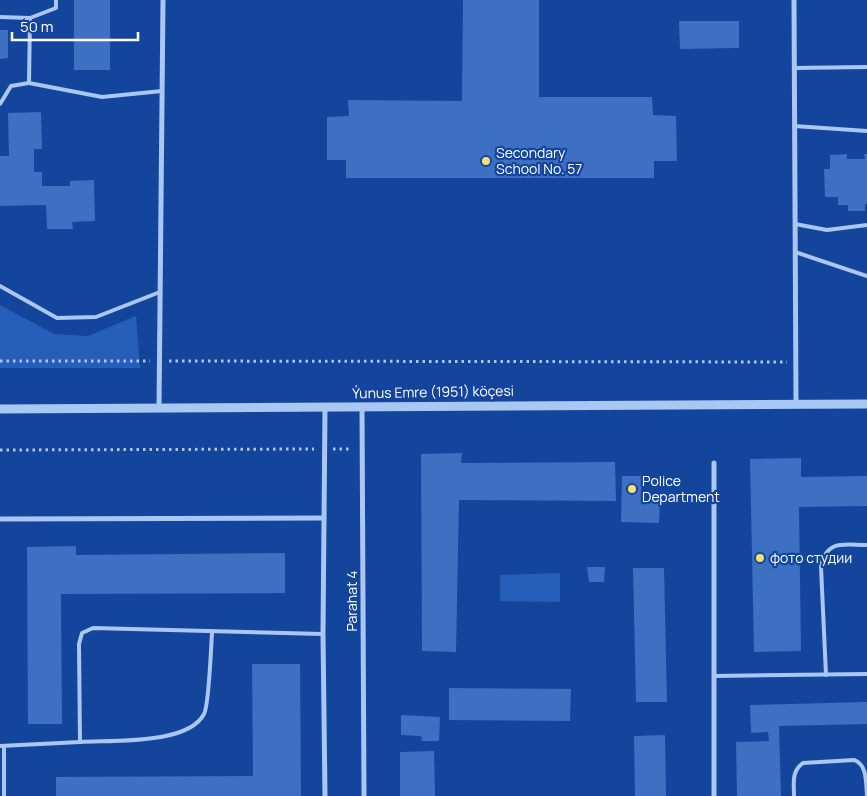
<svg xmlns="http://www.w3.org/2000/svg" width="867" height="796" font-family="Manrope,sans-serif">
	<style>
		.green { fill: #275eba }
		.building { fill: #3d6fc3 }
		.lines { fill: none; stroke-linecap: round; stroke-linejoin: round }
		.path { stroke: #aac6f3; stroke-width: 3; stroke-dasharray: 2.5 4; stroke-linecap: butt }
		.service { stroke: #aac6f3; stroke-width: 4 }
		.minor { stroke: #aac6f3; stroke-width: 5 }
		.tertiary { stroke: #aac6f3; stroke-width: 9 }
		.poi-dot { fill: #ffe06d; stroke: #14459d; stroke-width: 2 }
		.labels { text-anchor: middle; stroke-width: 4.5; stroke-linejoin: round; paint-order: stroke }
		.poi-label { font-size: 14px; fill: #fff; stroke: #14459d; text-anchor: start }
		.street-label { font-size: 14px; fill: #fff; stroke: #14459d }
	</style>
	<rect width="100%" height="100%" fill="#14459d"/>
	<g class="green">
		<polygon points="0,305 54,334 88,336 136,316 140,368 0,368"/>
		<polygon points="560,573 560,602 500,601 500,575"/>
	</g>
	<g class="building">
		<rect x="74" y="0" width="36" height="70"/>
		<polygon points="463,0 539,0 539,97 652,97 653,115 676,116 677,161 654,161 654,178 346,178 346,160 327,160 327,117 349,116 348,100 462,101"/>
		<polygon points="679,21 739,21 739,48 680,49"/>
		<polygon points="0,30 8,30 8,58 0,59"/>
		<polygon points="41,112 42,149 34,149 34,172 42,172 42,186 70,186 70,181 94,180 95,221 72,222 73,229 47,229 46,205 0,206 0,156 9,156 8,113"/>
		<polygon points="847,154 847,159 865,159 864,154 867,154 867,204 865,204 865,211 848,211 848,205 838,205 838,197 825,197 824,169 830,169 830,155"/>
		<polygon points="462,453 461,463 615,462 616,501 459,500 456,652 422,651 421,454"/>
		<polygon points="801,458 801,477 867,476 867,506 799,507 801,651 754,652 750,459"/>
		<polygon points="622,476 642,476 641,501 660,502 659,523 621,522"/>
		<polygon points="76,546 76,555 285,553 285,593 61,594 62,724 28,724 27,547"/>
		<polygon points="587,567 605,567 604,582 589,582"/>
		<polygon points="633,568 664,568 667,702 636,702"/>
		<polygon points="252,664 300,664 301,796 56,796 56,777 253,776"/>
		<polygon points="449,688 571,689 570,721 449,720"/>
		<polygon points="867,702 867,724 779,726 781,796 737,796 736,742 769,741 768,732 751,733 750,705"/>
		<polygon points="401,715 440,717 439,741 422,741 421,736 401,735"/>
		<polygon points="665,735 666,796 635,796 634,736"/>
		<polygon points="434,751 435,796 400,796 400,752"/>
	</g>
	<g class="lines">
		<g class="path">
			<polyline points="0,361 150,361"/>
			<polyline points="169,361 787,362"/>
			<polyline points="333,449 352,449"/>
			<polyline points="0,450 314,449"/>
		</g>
		<g class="service">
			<polyline points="0,17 30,18 29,83 102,97 162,91"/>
			<polyline points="30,18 56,8 56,0"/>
			<polyline points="794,68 867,67"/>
			<polyline points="0,104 11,86 29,83"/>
			<polyline points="794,126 867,131"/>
			<polyline points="795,224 827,230 867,225"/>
			<polyline points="795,252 867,276"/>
			<polyline points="0,286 57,318 96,317 160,292"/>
			<path d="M826,675L821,567C826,539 844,545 867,545"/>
			<polyline points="714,676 867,674"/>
			<path d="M80,742C112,740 188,745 204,714C209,705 211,647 212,633"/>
			<polyline points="0,746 80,742 79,644 82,633 93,628 323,634"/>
			<polyline points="4,796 4,746"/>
			<path d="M794,796C794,783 791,772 803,763L854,760C867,764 866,782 867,796"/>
		</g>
		<g class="minor">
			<polyline points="794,0 796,403"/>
			<polyline points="325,407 323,634 325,796"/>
			<polyline points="362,407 364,796"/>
			<polyline points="159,408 163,0"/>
			<polyline points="714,463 714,796"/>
			<polyline points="0,519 324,518"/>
		</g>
		<polyline class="tertiary" points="0,409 867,404"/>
	</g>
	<g class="poi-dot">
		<circle cx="486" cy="161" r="5"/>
		<circle cx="632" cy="489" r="5"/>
		<circle cx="760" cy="558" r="5"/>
	</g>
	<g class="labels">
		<g class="poi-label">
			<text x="496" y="158">Secondary<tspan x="496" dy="16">School No. 57</tspan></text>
			<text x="642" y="486">Police<tspan x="642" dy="16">Department</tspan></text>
			<text x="770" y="563">фото студии</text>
		</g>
		<g class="street-label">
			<text transform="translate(433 392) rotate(-1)" y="5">Ýunus Emre (1951) köçesi</text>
			<text transform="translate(352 601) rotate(-90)" y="5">Parahat 4</text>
		</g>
	</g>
	<path d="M12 32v8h126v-8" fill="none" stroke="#ffffff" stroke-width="2.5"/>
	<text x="20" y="32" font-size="15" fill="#ffffff" stroke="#14459d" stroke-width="4" paint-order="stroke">50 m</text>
</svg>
